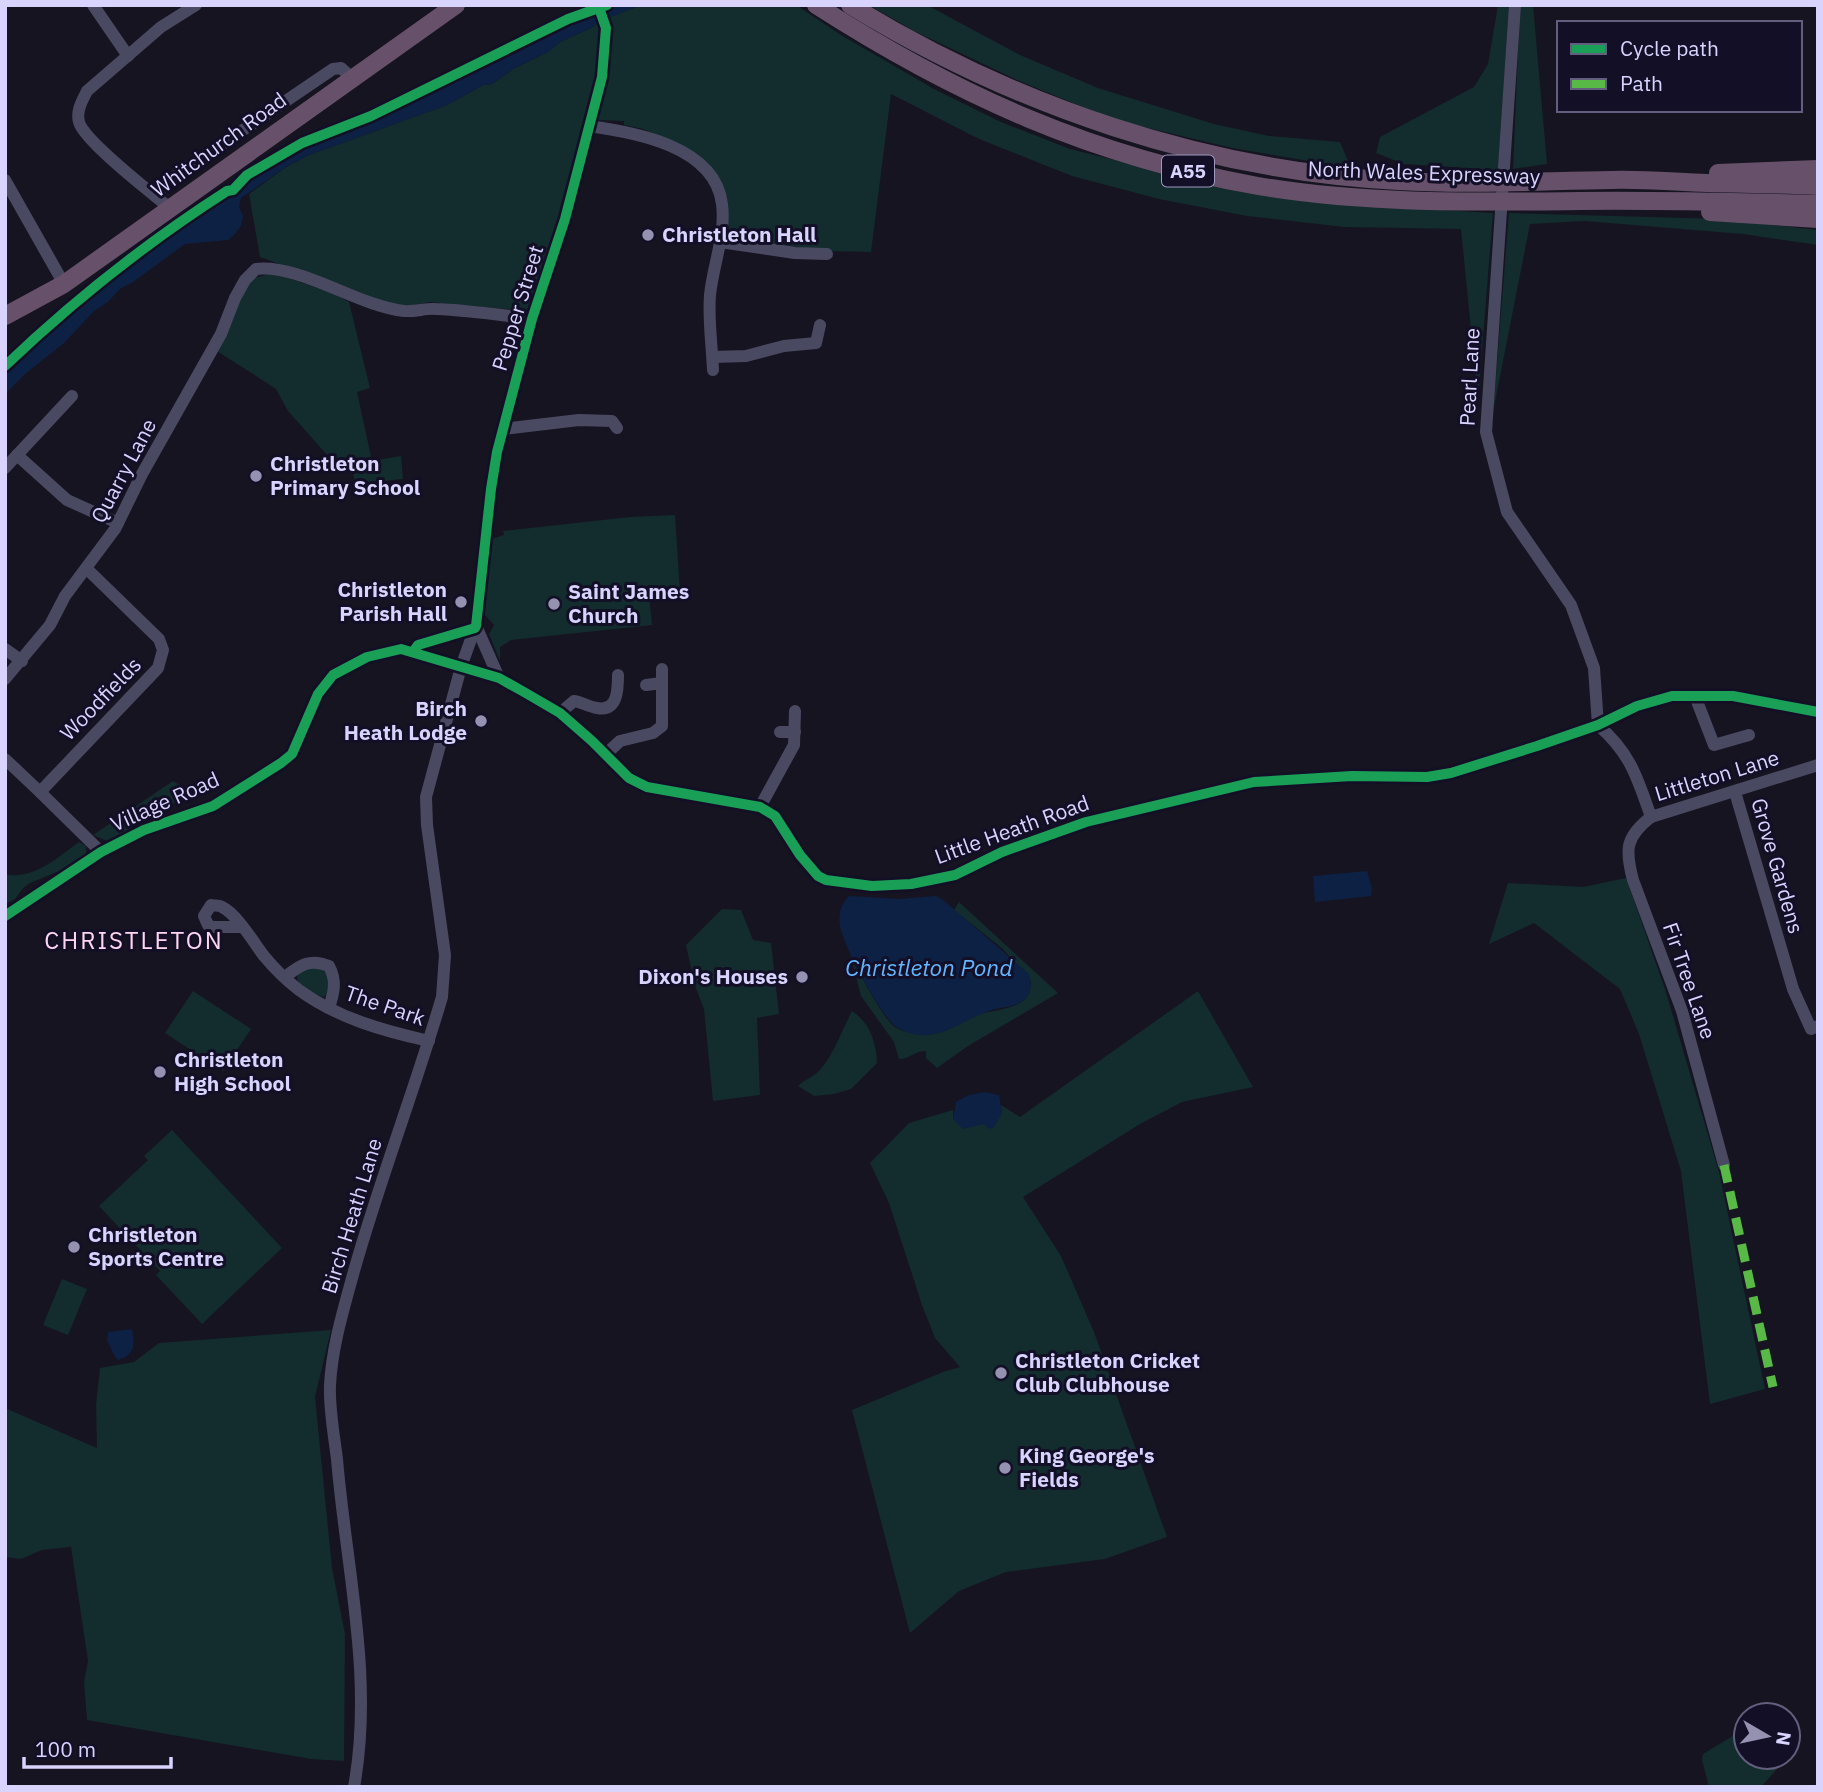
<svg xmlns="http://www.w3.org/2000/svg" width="1823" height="1792" font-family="'IBM Plex Sans',sans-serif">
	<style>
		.green { fill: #132c2d }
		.water { fill: #0d2144 }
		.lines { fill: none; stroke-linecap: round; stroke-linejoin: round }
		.minor { stroke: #4a4962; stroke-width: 12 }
		.highway { stroke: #67516a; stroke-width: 18 }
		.quiet { stroke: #58b947; stroke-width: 9; stroke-dasharray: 18 9; stroke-linecap: butt }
		.cycleway-casing { stroke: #130f26; stroke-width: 15 }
		.cycleway { stroke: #1a9f57; stroke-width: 10 }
		.poi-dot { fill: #9591b1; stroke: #130f26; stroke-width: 2.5 }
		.labels { text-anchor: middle; stroke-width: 6; stroke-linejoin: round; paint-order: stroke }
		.shield { fill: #130f26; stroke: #9e99be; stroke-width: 2 }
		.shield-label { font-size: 19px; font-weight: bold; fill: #d9d4ff }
		.street-label { font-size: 21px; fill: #d9d4ff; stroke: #130f26 }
		.poi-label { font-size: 21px; font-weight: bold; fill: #d9d4ff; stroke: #130f26; text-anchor: start }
		.water-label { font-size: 23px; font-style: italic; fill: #62b6ff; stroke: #130f26 }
		.quarter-label { font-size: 24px; letter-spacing: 2px; fill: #ffd6f0; stroke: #130f26 }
	</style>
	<rect width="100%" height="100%" fill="#161421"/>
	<g class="green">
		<polygon points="642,5 796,5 841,35 934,89 1001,122 1070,149 1199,181 1332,204 1493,213 1478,400 1461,229 1344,227 1247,216 1159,199 1072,176 979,139 891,94 871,252 829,251 730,238 726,233 728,206 724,189 680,145 643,129 624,125 624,121 598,120 612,22 607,18"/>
		<polygon points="869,5 927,5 1020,55 1098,88 1214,124 1269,136 1340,142 1351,168 1232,148 1114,120 1017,80 914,31"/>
		<polygon points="1498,5 1509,5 1498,170 1404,164 1376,153 1380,137 1474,87 1488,64"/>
		<polygon points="1520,5 1533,5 1547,164 1513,169"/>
		<polygon points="600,21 594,85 540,283 530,309 525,311 430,302 410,306 385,303 260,257 249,194 286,167 309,155 447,105 483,85 492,84 513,69 548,52 560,42 591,28"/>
		<polygon points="1509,213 1722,219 1818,230 1818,245 1743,234 1585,221 1530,224 1493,412"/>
		<polygon points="274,273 332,293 349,302 370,388 357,392 372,461 401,456 403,479 355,484 352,467 328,456 288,411 276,389 217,351 247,285 254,278"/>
		<polygon points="675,515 680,591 649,594 652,625 511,640 500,647 500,661 489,634 494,625 484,614 491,539 504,535 503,531 630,517"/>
		<polygon points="173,781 197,795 138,816 131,829 107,841 93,835"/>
		<path d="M79,842L86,846V854L59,871L30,883L23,888L15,899L5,904V874C33,881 59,856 79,842Z"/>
		<polygon points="1626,878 1665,989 1719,1172 1765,1389 1710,1404 1681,1171 1639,1034 1620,989 1534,923 1489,944 1508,883 1583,887"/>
		<path d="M959,902L1058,993L968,1046L937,1068L926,1058V1051C914,1051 910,1059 899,1059L894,1042L861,996L850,954C858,970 882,1018 895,1027C905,1034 926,1036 938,1033C951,1030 964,1020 977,1015C992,1010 1010,1010 1023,1001C1029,996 1030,990 1031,982L1003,949L954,910Z"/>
		<polygon points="722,909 741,910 753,940 771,943 779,1014 757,1018 760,1095 713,1101 704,1009 695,986 686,945"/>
		<path d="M306,967H326L329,992L324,997C310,994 283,979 306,967Z"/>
		<polygon points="193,991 251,1029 223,1071 165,1033"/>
		<polygon points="1198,991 1253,1087 1182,1102 1140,1124 1023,1197 1061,1256 1094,1332 1167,1537 1105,1559 1006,1572 959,1591 910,1633 852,1410 943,1372 960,1367 935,1338 922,1305 889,1203 870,1163 909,1123 953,1110 953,1119 1002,1113 1001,1105 1020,1117"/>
		<path d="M852,1011C870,1023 876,1042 877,1063L851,1089L834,1094L814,1096L798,1086C805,1079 814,1077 820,1070C834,1054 842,1030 852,1011Z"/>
		<polygon points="172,1130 282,1248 202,1324 156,1275 160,1271 99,1206 148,1160 144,1156"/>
		<polygon points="62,1279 87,1289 68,1335 43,1325"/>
		<polygon points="331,1330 315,1397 332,1568 345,1634 344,1761 311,1759 87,1720 84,1682 88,1661 71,1547 42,1550 21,1559 5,1557 5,1408 97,1448 96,1404 100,1368 134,1362 159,1343"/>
		<polygon points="1746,1728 1746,1757 1785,1757 1785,1760 1761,1787 1709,1787 1702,1760 1703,1754"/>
	</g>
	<g class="water">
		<path d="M610,5H642L600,21L591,28L560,42L548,52L513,69L492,84L483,85L447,105L309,155L286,167L241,198L239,207L243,216L241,226L234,235L228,240L185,244L133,282L120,289L108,302L94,311L64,343L25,374L5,394V369C59,313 130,261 193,216C203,209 214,199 224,194C234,190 244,187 248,175L258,169L321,135L375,116L575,18Z"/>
		<polygon points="1367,871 1372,888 1371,896 1315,902 1313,876"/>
		<path d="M849,896L899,899L936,896L942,899L1029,974C1031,982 1032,993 1025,999C1017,1007 1005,1007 995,1009C973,1015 952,1032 929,1035C919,1036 907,1033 898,1028C882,1020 843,945 840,926C838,914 841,904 849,896Z"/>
		<polygon points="985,1092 999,1095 1002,1113 994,1127 989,1129 983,1124 963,1129 953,1119 956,1102 969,1095"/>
		<path d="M132,1329C135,1347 135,1354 118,1360C112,1354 112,1348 107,1341L108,1332Z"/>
	</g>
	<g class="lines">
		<g class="minor">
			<polyline points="93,5 128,56"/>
			<polyline points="1515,5 1486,432 1507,512 1571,605 1594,668 1598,725"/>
			<path d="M588,126C634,132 715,146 722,204C726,235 713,265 710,295C708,319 712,346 713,370"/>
			<polyline points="5,180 64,284"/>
			<polyline points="155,196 168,181 333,69 341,68 352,78"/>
			<path d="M171,209C153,194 84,141 79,122C76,111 82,101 87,91L161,27L196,5"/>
			<polyline points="720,242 795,253 827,254"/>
			<polyline points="713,357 746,356 784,346 816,343 820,325"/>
			<polyline points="503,429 579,420 612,421 617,428"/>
			<polyline points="17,455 67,500 118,523"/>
			<polyline points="5,468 72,396"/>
			<polyline points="87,569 159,639 163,650 158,668 40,792 101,852"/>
			<polyline points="5,649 22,661"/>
			<polyline points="413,652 418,645 475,628 476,626"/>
			<polyline points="499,678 476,626 491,489 497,452 532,319 565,219 602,77 606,28 598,5"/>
			<path d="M5,679L50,625L65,596L115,529L142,474L221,334L235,298L245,280L256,269C300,264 358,306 404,311C415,312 426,308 436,309C468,310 500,315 532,319"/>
			<polyline points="646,685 662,683"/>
			<polyline points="1695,696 1714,745 1749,735"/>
			<path d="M560,713L574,701C582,702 589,707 597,708C618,712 618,689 618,675"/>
			<path d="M1598,725C1631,754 1637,777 1651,817L1818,765"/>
			<polyline points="780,732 795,732"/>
			<polyline points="606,754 620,741 653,733 662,726 662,669"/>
			<polyline points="5,759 40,792"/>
			<polyline points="1735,792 1793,989 1811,1029 1818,1026"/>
			<polyline points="760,807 794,745 795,711"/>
			<path d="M1651,817C1625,837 1625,850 1633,880L1682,1011L1724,1165"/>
			<polyline points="5,916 101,852 144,830 213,806 281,763 292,754 318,694 333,675 367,657 401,649 499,678 524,692 560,713 592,741 629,778 647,787 760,807 775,816 800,855 818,876 826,880 872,886 911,884 955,875 1002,852 1086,822 1254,782 1352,776 1427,777 1451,773 1537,746 1598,725 1637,706 1672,696 1733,696 1818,712"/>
			<path d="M242,927H213L208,925L204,916L211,905C215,906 219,905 222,907C237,914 254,943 264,956C274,968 287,981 299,990C337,1018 384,1031 429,1041"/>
			<path d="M285,977C300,965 310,958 329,966C337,981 334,992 329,1008"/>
			<path d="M354,1787C374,1678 346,1568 337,1459C334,1435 329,1409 330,1385C332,1346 344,1308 354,1271C380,1179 415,1089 442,997L445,955L427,825L426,797L461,667L475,628"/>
		</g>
		<g class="highway">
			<path d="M816,5C956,95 1094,157 1258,186C1364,204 1473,202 1580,201C1659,200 1738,202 1818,204"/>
			<path d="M850,5C1015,106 1205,171 1399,181C1470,185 1540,181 1611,180C1643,179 1675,182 1707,183C1744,184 1781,184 1818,186"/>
			<polyline points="1718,173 1818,169"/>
			<polyline points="1710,212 1818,219"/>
			<polyline points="5,316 64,284 456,5"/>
		</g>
		<polyline class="quiet" points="1724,1165 1773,1387"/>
		<defs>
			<g id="cycleway">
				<path d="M5,366C73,301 149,241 227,191L233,190L247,175L302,143L371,116L568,19L607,5"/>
				<polyline points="413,652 418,645 475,628 476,626 491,489 497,452 532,319 565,219 602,77 606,28 598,5"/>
				<polyline points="5,916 101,852 144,830 213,806 281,763 292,754 318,694 333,675 367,657 401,649 499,678 524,692 560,713 592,741 629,778 647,787 760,807 775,816 800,855 818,876 826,880 872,886 911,884 955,875 1002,852 1086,822 1254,782 1352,776 1427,777 1451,773 1537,746 1598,725 1637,706 1672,696 1733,696 1818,712"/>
			</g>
		</defs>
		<use href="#cycleway" class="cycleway-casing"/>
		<use href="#cycleway" class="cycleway"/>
	</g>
	<g class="poi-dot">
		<circle cx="648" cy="235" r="7"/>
		<circle cx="256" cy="476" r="7"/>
		<circle cx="461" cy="602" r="7"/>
		<circle cx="554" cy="604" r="7"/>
		<circle cx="481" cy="721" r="7"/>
		<circle cx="802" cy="977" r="7"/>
		<circle cx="160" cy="1072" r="7"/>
		<circle cx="74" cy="1247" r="7"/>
		<circle cx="1001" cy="1373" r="7"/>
		<circle cx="1005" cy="1468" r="7"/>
	</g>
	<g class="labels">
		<rect class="shield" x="1162" y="155.5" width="52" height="31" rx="5"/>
		<g class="shield-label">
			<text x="1188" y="178">A55</text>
		</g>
		<g class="street-label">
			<text transform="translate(219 145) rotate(-36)" y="7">Whitchurch Road</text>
			<text transform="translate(1424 173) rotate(2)" y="7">North Wales Expressway</text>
			<text transform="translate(518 308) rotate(-73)" y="7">Pepper Street</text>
			<text transform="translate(1470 377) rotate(-87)" y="7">Pearl Lane</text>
			<text transform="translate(124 471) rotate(-62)" y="7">Quarry Lane</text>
			<text transform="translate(101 699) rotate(-46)" y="7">Woodfields</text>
			<text transform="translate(1717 776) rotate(-17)" y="7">Littleton Lane</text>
			<text transform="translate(165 802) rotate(-24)" y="7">Village Road</text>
			<text transform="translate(1012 830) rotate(-20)" y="7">Little Heath Road</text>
			<text transform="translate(1777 866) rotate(74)" y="7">Grove Gardens</text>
			<text transform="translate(1689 981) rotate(71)" y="7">Fir Tree Lane</text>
			<text transform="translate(385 1006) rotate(19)" y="7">The Park</text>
			<text transform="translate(352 1216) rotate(-73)" y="7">Birch Heath Lane</text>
		</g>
		<g class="poi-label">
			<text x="662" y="242">Christleton Hall</text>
			<text x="270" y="471">Christleton<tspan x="270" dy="24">Primary School</tspan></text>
			<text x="447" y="597" text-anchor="end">Christleton<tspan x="447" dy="24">Parish Hall</tspan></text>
			<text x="568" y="599">Saint James<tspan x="568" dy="24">Church</tspan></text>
			<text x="467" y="716" text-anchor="end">Birch<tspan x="467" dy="24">Heath Lodge</tspan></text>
			<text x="788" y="984" text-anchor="end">Dixon's Houses</text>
			<text x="174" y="1067">Christleton<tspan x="174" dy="24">High School</tspan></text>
			<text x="88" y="1242">Christleton<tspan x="88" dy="24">Sports Centre</tspan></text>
			<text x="1015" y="1368">Christleton Cricket<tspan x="1015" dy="24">Club Clubhouse</tspan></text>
			<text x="1019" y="1463">King George's<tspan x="1019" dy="24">Fields</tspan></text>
		</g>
		<g class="water-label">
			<text x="929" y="976">Christleton Pond</text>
		</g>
		<g class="quarter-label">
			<text x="134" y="949">CHRISTLETON</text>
		</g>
	</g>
	<rect width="1823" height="1792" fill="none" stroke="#d9d4ff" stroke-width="14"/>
	<rect x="1557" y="21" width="245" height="91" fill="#130f26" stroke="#625e7d" stroke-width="2"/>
	<rect x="1571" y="44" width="35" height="10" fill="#1a9f57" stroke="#625e7d" stroke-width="2"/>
	<text x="1620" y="56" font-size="21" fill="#d9d4ff">Cycle path</text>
	<rect x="1571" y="79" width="35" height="10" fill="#58b947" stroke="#625e7d" stroke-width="2"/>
	<text x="1620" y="91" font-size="21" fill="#d9d4ff">Path</text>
	<g transform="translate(1767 1736) rotate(99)"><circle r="33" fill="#130f26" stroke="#625e7d" stroke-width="2"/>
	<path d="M0-5L12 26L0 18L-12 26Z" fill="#9591b1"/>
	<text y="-10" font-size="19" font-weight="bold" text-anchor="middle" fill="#d9d4ff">N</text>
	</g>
	<path d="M24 1757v10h147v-10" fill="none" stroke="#d9d4ff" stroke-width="3.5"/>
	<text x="35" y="1757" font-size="21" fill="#d9d4ff" stroke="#130f26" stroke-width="5" paint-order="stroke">100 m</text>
</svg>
